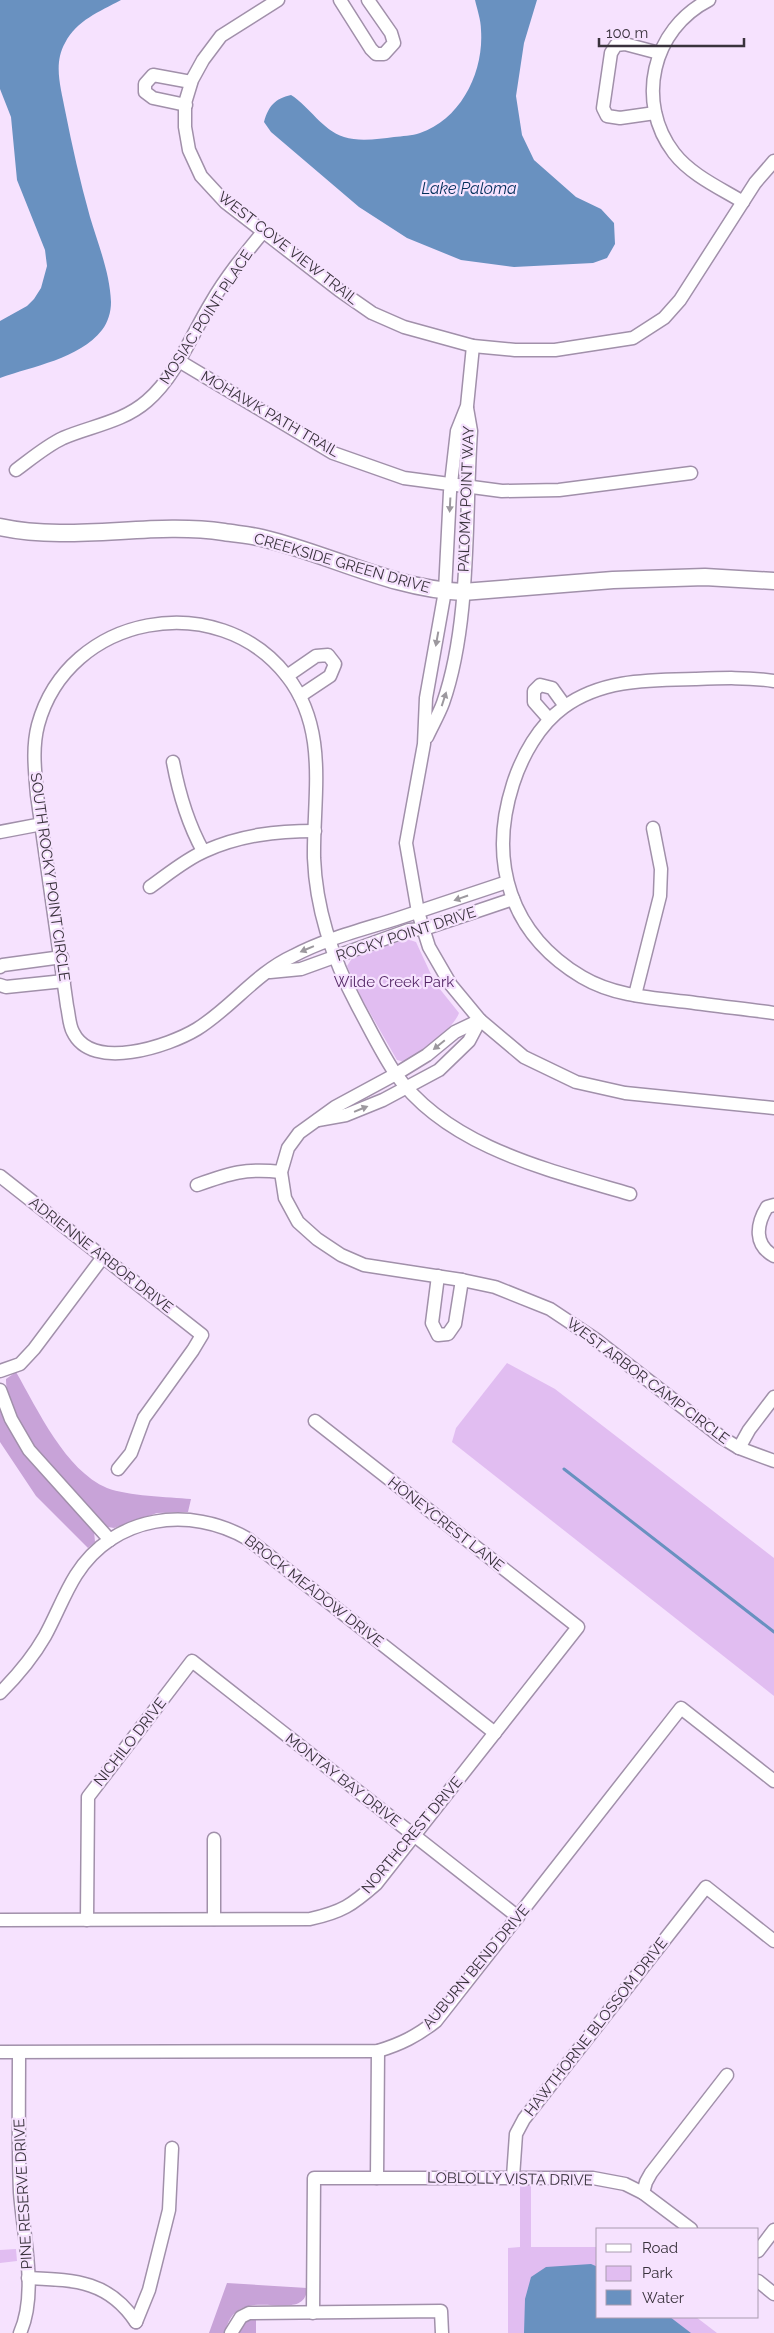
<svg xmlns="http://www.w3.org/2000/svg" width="774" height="2333" font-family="Raleway,sans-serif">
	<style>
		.green { fill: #e1bdf1 }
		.forest { fill: #c8a3d8 }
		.water { fill: #6991c0 }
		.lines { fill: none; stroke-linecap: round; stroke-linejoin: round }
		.stream { stroke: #6991c0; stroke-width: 3 }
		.minor-casing { stroke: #a190aa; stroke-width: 15 }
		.major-casing { stroke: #a190aa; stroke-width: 19 }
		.minor { stroke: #fff; stroke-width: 12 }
		.major { stroke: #fff; stroke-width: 16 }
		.oneway { fill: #9c989e }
		.labels { text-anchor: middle; stroke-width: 4.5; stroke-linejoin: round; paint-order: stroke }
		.street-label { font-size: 15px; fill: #39323c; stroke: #f6e2fe }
		.park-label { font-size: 15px; fill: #542766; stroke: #f6e2fe }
		.water-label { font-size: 16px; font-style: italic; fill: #022f5b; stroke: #f6e2fe }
	</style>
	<rect width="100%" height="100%" fill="#f6e2fe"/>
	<g class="green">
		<path d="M407,939L416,942L435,983L459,1013C453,1030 420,1051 405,1062L397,1060L362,999L347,966L353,957Z"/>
		<polygon points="507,1363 555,1389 774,1558 774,1696 452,1442 456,1428"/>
		<polygon points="520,2184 531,2184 531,2247 598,2247 598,2317 696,2317 717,2333 508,2333 508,2248 520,2247"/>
		<polygon points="16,2249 17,2261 0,2263 0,2250"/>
	</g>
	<g class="forest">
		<path d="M16,1372C38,1410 65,1470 107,1488C128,1496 168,1497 191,1499L188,1512L157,1513L114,1528L108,1527C75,1497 5,1426 6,1379Z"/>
		<polygon points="0,1408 25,1456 94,1531 95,1542 88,1548 36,1496 0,1442"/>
		<path d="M227,2283L307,2288C306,2322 255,2292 235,2313C229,2318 227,2326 224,2333H209Z"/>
		<polygon points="248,2318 256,2318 256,2333 237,2333"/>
	</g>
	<g class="water">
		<path d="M0,0H121C99,12 77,20 65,43C53,64 61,88 65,110C72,146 80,181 90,217C98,244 110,273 111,302C111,312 108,322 102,330C79,359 33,366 0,378V321L27,306L34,299L41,288L47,266L45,250L17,180L11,117L0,89Z"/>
		<path d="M475,0H537L524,43L516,96L522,135L534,160L576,197L601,209L614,223L615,244L607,258L593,263L514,267L461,260L407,238L359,207L271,132L264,122C269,105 275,99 291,95C310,107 322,130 344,137C359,142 379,139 394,137C402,136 412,136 420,133C461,119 484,72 481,30C481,20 477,9 475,0Z"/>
		<polygon points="591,2264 598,2267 598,2317 670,2317 691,2333 524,2333 525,2299 531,2277 546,2267"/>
	</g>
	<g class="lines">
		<polyline class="stream" points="564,1469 774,1632"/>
		<defs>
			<g id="minor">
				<polyline points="278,0 221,36 203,60 192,80 185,103 185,127 189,150 201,176 225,202 339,290 372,313 404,327 473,346 515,350 555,350 633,338 664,318 680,300 755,183 774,161"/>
				<polyline points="340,0 371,49 376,54 384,54 394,43 391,33 368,0"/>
				<path d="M709,0C652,29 635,102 674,153C691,175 720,188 743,202"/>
				<polyline points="186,105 153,98 145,92 145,84 153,75 191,82"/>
				<polyline points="655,113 620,118 607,116 603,108 611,53 616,45 625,44 659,53"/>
				<polyline points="473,346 467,406 457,431 450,492 445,591 426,698 424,744 406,843 418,912 429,947 451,985 480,1020 524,1057 576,1082 625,1093 774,1108"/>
				<polyline points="179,361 333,453 404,478 502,491 559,490 691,473"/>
				<path d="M16,470C31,459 46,446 63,438C91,426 123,422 147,401C176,376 191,336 211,303C226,277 244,255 263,232"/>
				<polyline points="287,676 316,656 328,655 335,664 330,676 300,696"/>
				<path d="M774,681C747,677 722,678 695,679C650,680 602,679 564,707C539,725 522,756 513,784C488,862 510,934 582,977C614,996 652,998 688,1002C716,1006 745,1009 774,1013"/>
				<polyline points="549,719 534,702 534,691 540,685 552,688 565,706"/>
				<path d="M427,737C432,726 439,714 443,703C471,623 465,516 471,431L467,408"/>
				<path d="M173,762C179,794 187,822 203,851"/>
				<polyline points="0,832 42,824"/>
				<path d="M507,882C470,894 433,907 396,919C361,930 325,939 293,956C256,973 231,1008 197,1029C169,1046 92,1072 73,1032C69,1025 69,1014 67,1006L37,795C35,771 32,748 38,725C68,614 218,587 287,676C329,730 313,795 314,858C316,910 334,962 358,1007C370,1029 381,1052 395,1073C447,1147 549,1170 630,1194"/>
				<path d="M150,887C167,875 186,859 205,851C241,835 276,831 315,831"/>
				<polyline points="0,967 3,965 62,957"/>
				<polyline points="270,972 301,969 409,930 424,929 513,899"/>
				<polyline points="0,985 6,987 64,981"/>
				<polyline points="635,995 660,896 661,869 653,828"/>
				<polyline points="480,1020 455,1032 427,1055 396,1074 335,1107 299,1133 288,1148 281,1172 285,1198 298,1222 317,1239 341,1255 364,1265 462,1280 495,1287 550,1309 595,1339 721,1437 739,1448 774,1461"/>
				<polyline points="318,1120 346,1115 383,1100 439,1070 469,1041 480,1020"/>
				<polyline points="0,1176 202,1335 193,1350 144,1418 131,1453 118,1469"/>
				<path d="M197,1185C230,1173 246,1168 281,1172"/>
				<path d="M774,1205L767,1207C756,1225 754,1245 774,1256"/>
				<polyline points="438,1276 432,1323 438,1335 448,1334 455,1324 462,1280"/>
				<polyline points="0,1371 20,1364 34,1349 103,1257"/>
				<polyline points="0,1390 11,1419 29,1450 110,1540"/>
				<polyline points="739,1448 749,1430 774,1397"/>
				<path d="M0,1693C17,1676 33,1657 45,1636C56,1616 64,1594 76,1575C114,1515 190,1505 248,1539L495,1733"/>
				<polyline points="214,1839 214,1919"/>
				<path d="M0,1920L310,1919C342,1912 352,1905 376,1884L578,1627L315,1421"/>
				<polyline points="87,1920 88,1797 192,1661 518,1917"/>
				<path d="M0,2052L378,2051C401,2044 417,2036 436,2021L681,1708L774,1781"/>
				<path d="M19,2053C19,2100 18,2146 20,2192C23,2235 38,2293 20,2333"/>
				<polyline points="513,2177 516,2134 524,2119 706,1887 774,1941"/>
				<polyline points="377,2178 378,2051"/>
				<polyline points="643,2193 646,2182 651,2173 727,2075"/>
				<polyline points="758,2251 774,2230"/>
				<path d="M28,2278C74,2280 108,2280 136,2322"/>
				<polyline points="758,2281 774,2294"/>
				<polyline points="313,2313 314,2178 593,2178 625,2184 643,2193 691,2229"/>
				<polyline points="136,2322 149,2290 169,2210 172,2148"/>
				<polyline points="231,2333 241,2317 249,2313 441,2311 442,2333"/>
			</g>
			<path id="major" d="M0,527C74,543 150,521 224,532C236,534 249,535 262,538C330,554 392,589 463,592L613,580L705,577L774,581"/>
		</defs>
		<use href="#minor" class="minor-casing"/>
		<use href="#major" class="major-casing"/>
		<use href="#minor" class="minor"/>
		<use href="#major" class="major"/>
	</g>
	<defs><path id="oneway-solid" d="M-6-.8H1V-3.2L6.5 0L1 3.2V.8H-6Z" transform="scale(1.25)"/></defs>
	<g class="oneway">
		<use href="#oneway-solid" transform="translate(450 505) rotate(93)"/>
		<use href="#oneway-solid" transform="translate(437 639) rotate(100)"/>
		<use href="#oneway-solid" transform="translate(444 699) rotate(-72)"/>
		<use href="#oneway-solid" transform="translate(461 898) rotate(161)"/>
		<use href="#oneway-solid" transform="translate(307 949) rotate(157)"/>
		<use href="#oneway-solid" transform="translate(439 1045) rotate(141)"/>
		<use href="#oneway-solid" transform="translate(361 1109) rotate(-22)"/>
	</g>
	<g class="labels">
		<g class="street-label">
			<text transform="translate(288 248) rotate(38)" y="5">WEST COVE VIEW TRAIL</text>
			<text transform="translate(206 317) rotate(-57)" y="5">MOSIAC POINT PLACE</text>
			<text transform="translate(270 414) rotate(30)" y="5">MOHAWK PATH TRAIL</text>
			<text transform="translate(466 499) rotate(-88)" y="5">PALOMA POINT WAY</text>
			<text transform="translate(342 563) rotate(16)" y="5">CREEKSIDE GREEN DRIVE</text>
			<text transform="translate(50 877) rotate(82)" y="5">SOUTH ROCKY POINT CIRCLE</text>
			<text transform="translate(406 934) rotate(-18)" y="5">ROCKY POINT DRIVE</text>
			<text transform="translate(101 1255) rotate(38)" y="5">ADRIENNE ARBOR DRIVE</text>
			<text transform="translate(648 1381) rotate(37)" y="5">WEST ARBOR CAMP CIRCLE</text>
			<text transform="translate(446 1524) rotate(38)" y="5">HONEYCREST LANE</text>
			<text transform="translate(314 1591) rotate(38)" y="5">BROCK MEADOW DRIVE</text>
			<text transform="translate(130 1742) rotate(-52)" y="5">NICHILO DRIVE</text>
			<text transform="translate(343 1780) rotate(38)" y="5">MONTAY BAY DRIVE</text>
			<text transform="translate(412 1835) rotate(-50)" y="5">NORTHCREST DRIVE</text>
			<text transform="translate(476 1967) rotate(-50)" y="5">AUBURN BEND DRIVE</text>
			<text transform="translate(596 2027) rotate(-52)" y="5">HAWTHORNE BLOSSOM DRIVE</text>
			<text transform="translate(510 2179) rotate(1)" y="5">LOBLOLLY VISTA DRIVE</text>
			<text transform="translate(23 2194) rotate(-93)" y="5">PINE RESERVE DRIVE</text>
		</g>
		<g class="park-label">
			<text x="394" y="987">Wilde Creek Park</text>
		</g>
		<g class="water-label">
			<text x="469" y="194">Lake Paloma</text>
		</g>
	</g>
	<rect x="596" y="2228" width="162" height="90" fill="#f6e2fe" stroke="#aa9cb0"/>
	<rect x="606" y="2244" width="25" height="8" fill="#ffffff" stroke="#aa9cb0"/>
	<text x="642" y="2253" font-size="15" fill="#39323c">Road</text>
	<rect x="606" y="2266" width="25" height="15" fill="#e1bdf1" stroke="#aa9cb0"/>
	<text x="642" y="2278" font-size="15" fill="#39323c">Park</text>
	<rect x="606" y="2290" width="25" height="15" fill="#6991c0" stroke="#aa9cb0"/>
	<text x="642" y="2303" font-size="15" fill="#39323c">Water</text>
	<path d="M599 38v8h145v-8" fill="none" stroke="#39323c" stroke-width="2.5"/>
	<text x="606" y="38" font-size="15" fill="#39323c" stroke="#f6e2fe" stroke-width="4" paint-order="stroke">100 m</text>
</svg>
